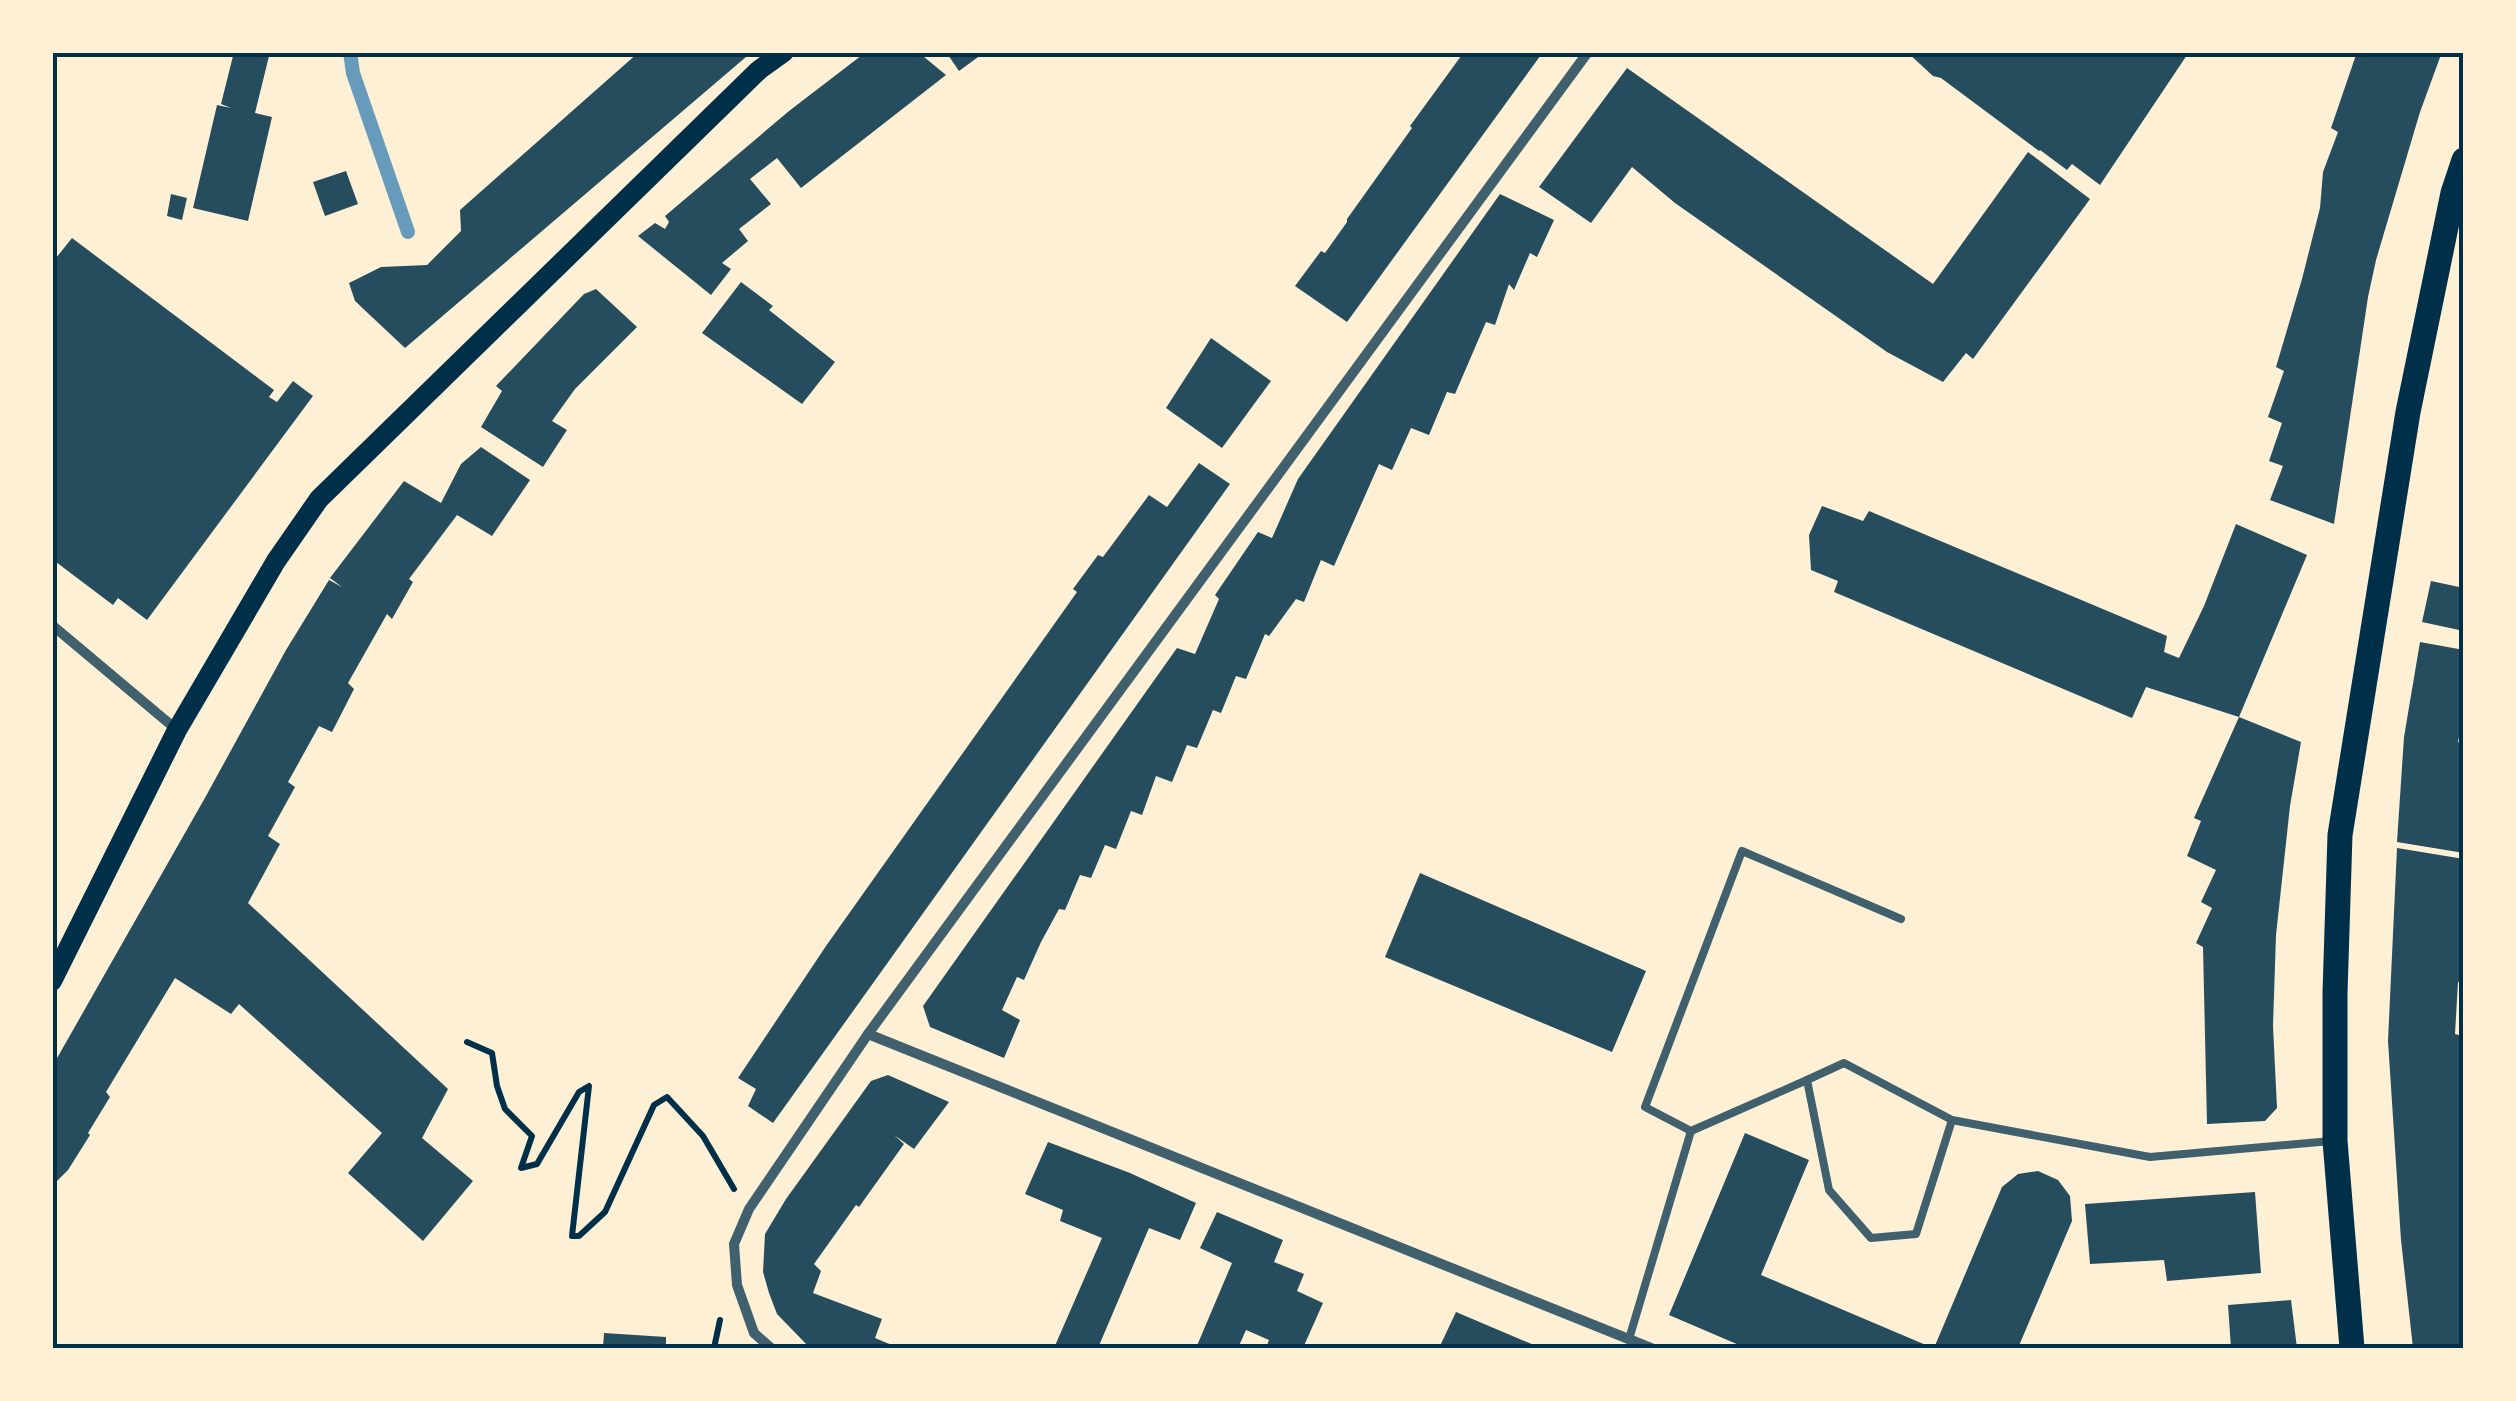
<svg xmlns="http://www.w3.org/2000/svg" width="2516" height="1401" font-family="Signika,sans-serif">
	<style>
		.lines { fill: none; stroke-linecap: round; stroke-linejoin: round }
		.stream { stroke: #669bbc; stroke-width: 14 }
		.building { fill: #264d5e }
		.path { stroke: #003049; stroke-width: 6 }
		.service { stroke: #3f606c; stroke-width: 8 }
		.minor { stroke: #3f606c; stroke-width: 10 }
		.secondary { stroke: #003049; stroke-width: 20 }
		.primary { stroke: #003049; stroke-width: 25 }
		.neatline { fill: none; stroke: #003049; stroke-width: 4 }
	</style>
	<rect width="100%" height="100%" fill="#fdf0d5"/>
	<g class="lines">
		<polyline class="stream" points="350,52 353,73 408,232"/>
	</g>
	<g class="building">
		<polygon points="234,52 270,52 255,113 272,117 248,221 193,208 217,105 231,108 221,104"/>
		<polygon points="639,52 743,52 746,57 405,348 355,301 349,283 381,267 427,265 461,231 460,210"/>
		<polygon points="866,52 918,52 946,75 801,188 777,158 750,179 771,204 739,229 748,241 722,263 731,269 711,295 638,236 655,223 665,229 669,222 665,216 789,111"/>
		<polygon points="946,52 985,52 959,71"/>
		<polygon points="1464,52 1543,52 1347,322 1295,286 1321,251 1325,253 1347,222 1347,219 1412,128 1410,126"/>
		<polygon points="1907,52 2189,52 2100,185 2072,164 2067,170 2040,150 2039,151 1941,78 1933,76"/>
		<polygon points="2357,52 2442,52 2420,112 2376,260 2368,297 2334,524 2270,500 2283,466 2269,461 2282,423 2268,417 2284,371 2276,367 2302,279 2320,208 2323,172 2338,132 2331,128"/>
		<polygon points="1627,68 1933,284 2028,152 2090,199 1973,359 1966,353 1943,382 1887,352 1675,203 1632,167 1591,223 1539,187"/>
		<polygon points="346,171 358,204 325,216 313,182"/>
		<polygon points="171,194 187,198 182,220 167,216"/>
		<polygon points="1500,194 1554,220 1537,257 1530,253 1514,290 1509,284 1495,325 1486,322 1455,394 1447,392 1429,435 1411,428 1392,470 1379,464 1334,566 1321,560 1304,602 1296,599 1269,636 1265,634 1246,679 1236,676 1221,713 1213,710 1197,748 1187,745 1172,782 1156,776 1142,815 1131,811 1116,849 1105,845 1091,878 1080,875 1065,910 1059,909 1041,942 1024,980 1017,977 1002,1010 1020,1020 1004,1058 930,1027 923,1006 1177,648 1195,654 1219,599 1215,595 1258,532 1272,538 1298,479"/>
		<polygon points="72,238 274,390 269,397 277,402 293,381 313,396 147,620 118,598 113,605 52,559 52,263"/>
		<polygon points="741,282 773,306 769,310 835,362 802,404 702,333"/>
		<polygon points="596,289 637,327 575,389 552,421 567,430 543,467 481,427 502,391 496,386 584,294"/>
		<polygon points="1211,338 1271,381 1222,448 1166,408"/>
		<polygon points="481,447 530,480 492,536 457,515 409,579 413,582 392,619 387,614 348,683 354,689 332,732 319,726 288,782 295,787 268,836 280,844 248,903 448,1089 422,1138 473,1181 423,1241 348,1173 382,1133 239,1004 231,1014 175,978 106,1092 110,1097 88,1133 90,1135 68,1170 52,1186 52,1067 206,796 286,650 329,580 342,587 330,578 404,481 441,503 461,464"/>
		<polygon points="1199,463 1230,484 773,1123 748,1106 756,1089 738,1078 826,946 1077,592 1073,589 1098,555 1103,557 1149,495 1167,507"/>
		<polygon points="1822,506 1863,521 1869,511 2167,636 2164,652 2179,658 2204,606 2236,524 2307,555 2239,717 2146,687 2132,718 1834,592 1838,581 1811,570 1809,535"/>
		<polygon points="2431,581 2464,588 2464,631 2422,622"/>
		<polygon points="2420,642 2464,650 2464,711 2458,742 2464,744 2461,811 2464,812 2464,853 2397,842 2404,737"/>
		<polygon points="2239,717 2301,742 2290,806 2276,935 2273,1026 2277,1108 2265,1121 2207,1124 2203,947 2196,943 2212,908 2201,902 2216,870 2187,856 2201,821 2194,818"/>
		<polygon points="2397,848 2464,859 2464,980 2458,982 2455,1034 2462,1036 2464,1050 2464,1094 2461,1094 2464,1149 2464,1348 2413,1348 2401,1240 2388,1041"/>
		<polygon points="1420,873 1646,971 1612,1052 1385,957"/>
		<polygon points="888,1075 949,1102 914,1149 894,1135 904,1144 859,1207 856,1205 814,1264 821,1271 813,1293 882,1319 875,1338 899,1348 810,1348 777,1314 769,1293 763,1272 765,1234 786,1199 871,1081"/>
		<polygon points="1745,1133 1809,1160 1761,1275 1933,1348 1746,1348 1669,1315"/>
		<polygon points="1048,1142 1130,1173 1196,1203 1180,1240 1149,1228 1098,1348 1054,1348 1102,1238 1060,1221 1063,1210 1025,1194"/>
		<polygon points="2038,1171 2058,1180 2070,1196 2072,1221 2018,1348 1934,1348 2002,1187 2018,1174"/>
		<polygon points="2255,1192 2261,1273 2167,1281 2164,1260 2090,1264 2085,1204"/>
		<polygon points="1217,1212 1283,1240 1274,1262 1304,1274 1297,1291 1323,1303 1303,1348 1266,1348 1269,1340 1246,1330 1238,1348 1196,1348 1232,1263 1200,1248"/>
		<polygon points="2291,1300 2297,1348 2231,1348 2228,1305"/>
		<polygon points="1456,1312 1496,1329 1541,1348 1439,1348"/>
		<polygon points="604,1333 666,1337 666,1348 603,1348"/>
	</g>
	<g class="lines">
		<g class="path">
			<polyline points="467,1042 492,1053 497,1086 505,1109 532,1136 521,1168 537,1164 579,1092 589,1086 572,1236 579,1236 605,1212 654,1105 667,1097 703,1136 734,1189"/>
			<polyline points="714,1348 720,1320"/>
		</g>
		<g class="service">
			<polyline points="1807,1080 1691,1131 1645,1107 1742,851 1901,919"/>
			<polyline points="1952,1120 1916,1234 1871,1238 1829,1190 1807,1080 1844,1063 1952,1120 2150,1157 2331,1141"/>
			<polyline points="1629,1339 1691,1131"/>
		</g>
		<g class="minor">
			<polyline points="52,625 177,730"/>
			<polyline points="868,1034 1651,1348"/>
			<polyline points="771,1348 754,1333 737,1285 734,1244 749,1209 868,1034 1588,52"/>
		</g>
		<polyline class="secondary" points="52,981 177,730 276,561 319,499 759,70 784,52"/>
		<polyline class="primary" points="2352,1348 2335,1141 2335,993 2340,835 2408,412 2453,193 2464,160"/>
	</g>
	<rect width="2516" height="1401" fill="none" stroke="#fdf0d5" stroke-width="110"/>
	<rect x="55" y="55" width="2406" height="1291" class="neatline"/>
</svg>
